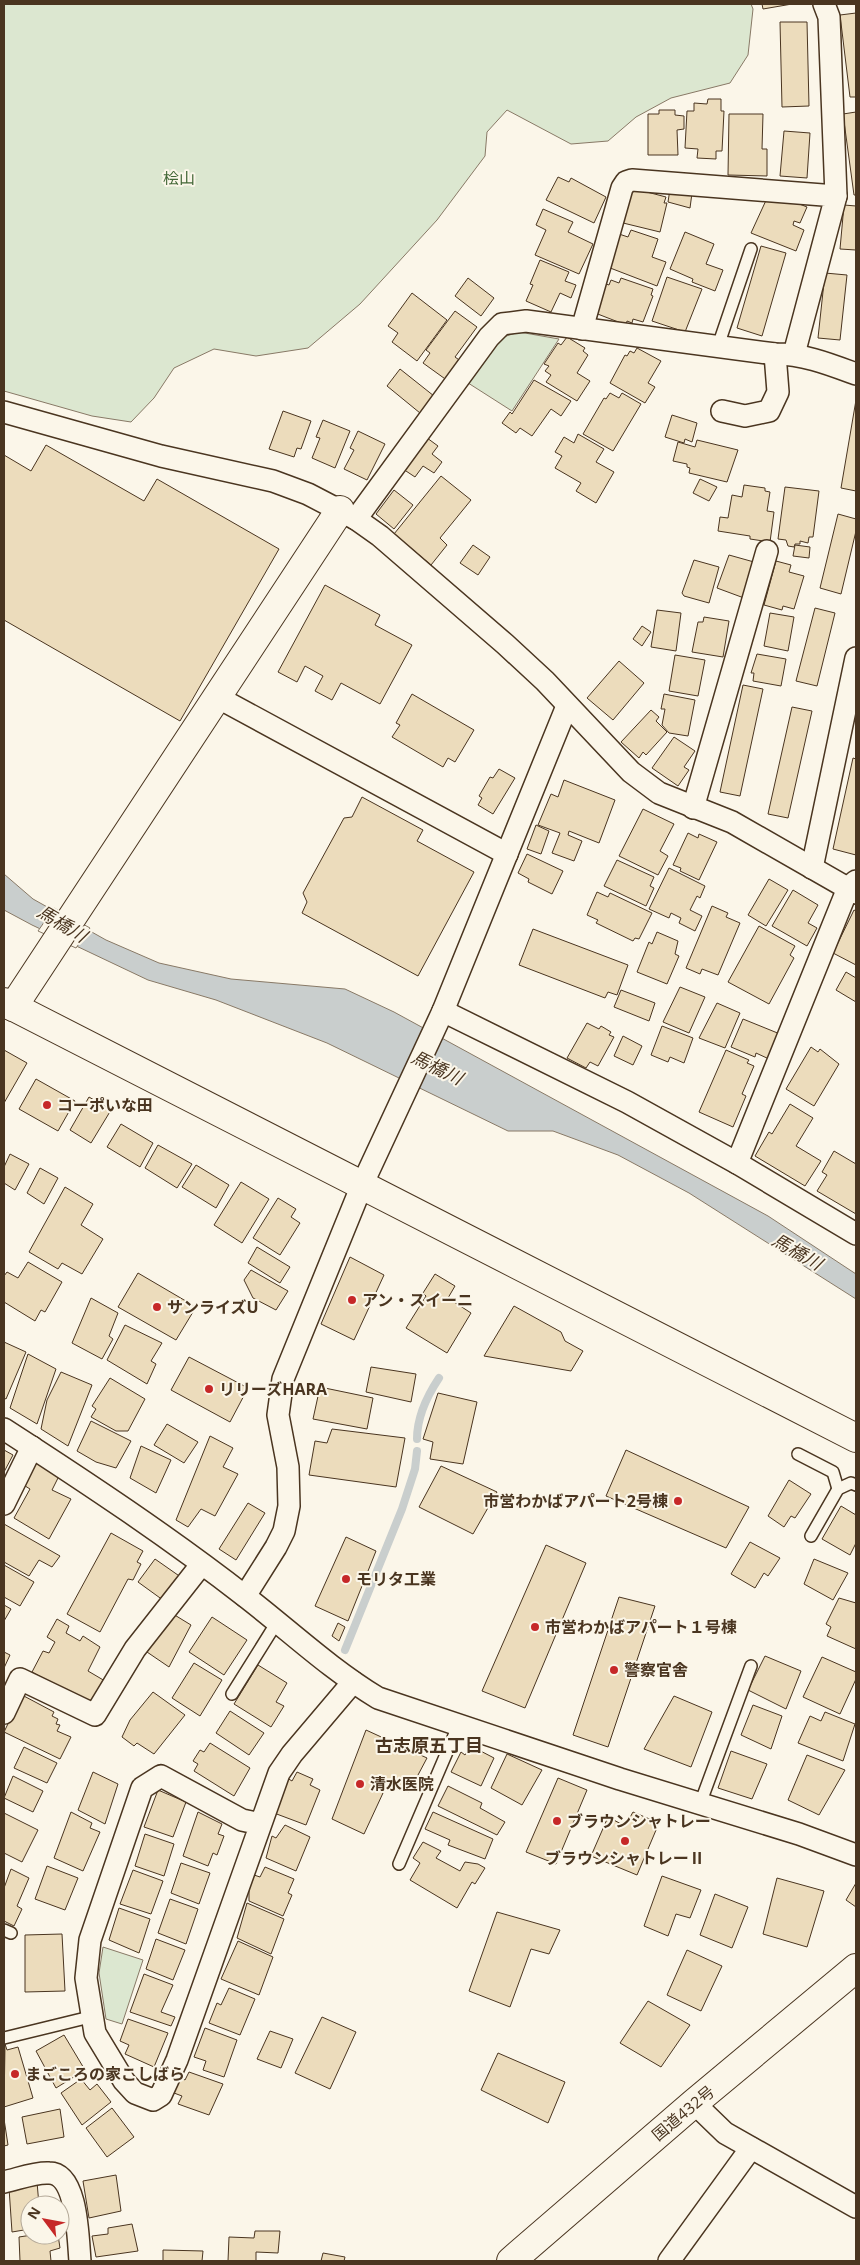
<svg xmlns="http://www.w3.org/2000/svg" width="860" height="2265" font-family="'Open Sans','Noto Sans JP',sans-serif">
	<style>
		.green { fill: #dce7d0; stroke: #887966 }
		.water { fill: #c9cecd; stroke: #887966 }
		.pier { fill: #fbf6e9; stroke: #887966 }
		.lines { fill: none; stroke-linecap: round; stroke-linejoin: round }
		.stream { stroke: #c9cecd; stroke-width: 8 }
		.building { fill: #ecdcbc; stroke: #4a3520 }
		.lane-casing { stroke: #4a3520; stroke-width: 14 }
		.street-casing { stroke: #4a3520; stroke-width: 24 }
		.secondary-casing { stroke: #4a3520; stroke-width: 30 }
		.highway-casing { stroke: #4a3520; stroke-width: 30 }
		.lane { stroke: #fbf6e9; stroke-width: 11 }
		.street { stroke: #fbf6e9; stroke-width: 21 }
		.secondary { stroke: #fbf6e9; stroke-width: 28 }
		.highway { stroke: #fbf6e9; stroke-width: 28 }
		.poi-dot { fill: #c62828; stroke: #fbf6e9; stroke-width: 2 }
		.labels { text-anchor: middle; stroke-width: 4; stroke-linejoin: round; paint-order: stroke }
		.park-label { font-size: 16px; fill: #436837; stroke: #fbf6e9 }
		.poi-label { font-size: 16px; font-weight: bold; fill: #4a3520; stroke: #fbf6e9; text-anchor: start }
		.street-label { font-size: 16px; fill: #4a3520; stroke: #fbf6e9 }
		.water-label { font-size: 18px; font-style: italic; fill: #4a3520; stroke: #fbf6e9 }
		.neighbourhood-label { font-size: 18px; font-weight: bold; fill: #4a3520; stroke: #fbf6e9 }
	</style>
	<rect width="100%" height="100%" fill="#fbf6e9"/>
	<g class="green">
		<polygon points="4,4 751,4 753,9 748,55 730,83 671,98 636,117 608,141 571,144 507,110 487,132 485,156 437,220 360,304 308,348 256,356 214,349 174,368 154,398 131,422 92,416 4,391"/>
		<polygon points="519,332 559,339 512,411 465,381 500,338"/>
		<polygon points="103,1947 143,1960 122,2024 106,2019 99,1973"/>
	</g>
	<polygon class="water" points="4,874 33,899 106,940 159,963 231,979 345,989 394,1012 768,1216 856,1274 856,1299 689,1193 618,1155 553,1131 508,1131 327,1043 216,1000 148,980 32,925 4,910"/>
	<polygon class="pier" points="54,908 90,928 76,948 38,931"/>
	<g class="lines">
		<g class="stream">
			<path d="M417,1439C417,1416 427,1396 439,1378"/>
			<polyline points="345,1650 402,1509 415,1469 417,1451"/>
		</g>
	</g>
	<g class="building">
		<polygon points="762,4 792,4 763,9"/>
		<polygon points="856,13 856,97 850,97 840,15"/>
		<polygon points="780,22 807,22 809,106 782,107"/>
		<polygon points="708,99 721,99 721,111 724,111 722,151 716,151 716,159 697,158 698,149 685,148 687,111 694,111 694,103 707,104"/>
		<polygon points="659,110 675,110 675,115 684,116 684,129 677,130 678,155 648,155 648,114 659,114"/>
		<polygon points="856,112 856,195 854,195 843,114"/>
		<polygon points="729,114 763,114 762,149 767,149 767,176 728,175"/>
		<polygon points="784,131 810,133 807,178 780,176"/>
		<polygon points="558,177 569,182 571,178 606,197 594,223 546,200"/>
		<polygon points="628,187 666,197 664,203 667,203 660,232 619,222"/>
		<polygon points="670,189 692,193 690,208 668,202"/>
		<polygon points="768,196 787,199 807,207 800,223 794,221 793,225 804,230 796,251 751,233"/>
		<polygon points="844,205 856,206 856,250 840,249"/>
		<polygon points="543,209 573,222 568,232 593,244 579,274 535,255 546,230 536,225"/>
		<polygon points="631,230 658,239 652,257 666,262 657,286 605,266 613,232 628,237"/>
		<polygon points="685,232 714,244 706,264 723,270 715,291 692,282 693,279 670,269"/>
		<polygon points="761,246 786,253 762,336 737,328"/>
		<polygon points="540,260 569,272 565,281 576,285 571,298 560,293 551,312 526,301 533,285 530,284"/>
		<polygon points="825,273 847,275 840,340 818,338"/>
		<polygon points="667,277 702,289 685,332 652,321"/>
		<polygon points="468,278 494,298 481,316 455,296"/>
		<polygon points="621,278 653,289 651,295 653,296 643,322 633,319 632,323 627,321 626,325 590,311 601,282 609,285 611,280 619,283"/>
		<polygon points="412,293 447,320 417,361 392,342 398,333 388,326"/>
		<polygon points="455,311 477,327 455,357 462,362 448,381 423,363 430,353 426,350"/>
		<polygon points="567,337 585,348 583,351 588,355 577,373 590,381 577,401 546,382 551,375 545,371 549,366 544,364 558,343 561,345"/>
		<polygon points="637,348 661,361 648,383 655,387 645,403 610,383 625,355 627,356 630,351 634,353"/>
		<polygon points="400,369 434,396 420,413 387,386"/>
		<polygon points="534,380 571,401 561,416 551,409 532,436 520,428 516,433 502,423 510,412 512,414"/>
		<polygon points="610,393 619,398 622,393 641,404 613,451 583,434 604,398 606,399"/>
		<polygon points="856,400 856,491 841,488"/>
		<polygon points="283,411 311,421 301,449 297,448 294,457 269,449"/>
		<polygon points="672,415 697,423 692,442 685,439 684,443 665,437"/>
		<polygon points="323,420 350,431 335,468 312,458 320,438 316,437"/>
		<polygon points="358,431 385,444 367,480 344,469 354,450 350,448"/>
		<polygon points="578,434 604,449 596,462 614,472 596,503 576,491 581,483 555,468 562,456 555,452 564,437 574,443"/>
		<polygon points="423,435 438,446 432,454 442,462 434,473 423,466 415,477 400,467"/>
		<polygon points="697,440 738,450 727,482 689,473 690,468 687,467 687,464 673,461 678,442 695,447"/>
		<polygon points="46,445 144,501 157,479 279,549 180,721 4,620 4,455 31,471"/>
		<polygon points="441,476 471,500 440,538 447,545 431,565 394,534"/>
		<polygon points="700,479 717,487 709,501 693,493"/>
		<polygon points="744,485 765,488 765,491 770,492 767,511 774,512 770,542 750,539 750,536 718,531 720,517 728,518 732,495 742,497"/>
		<polygon points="785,487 819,491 813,537 809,537 808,543 800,541 800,544 795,544 794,547 788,546 786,540 778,539"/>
		<polygon points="394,490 413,505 394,529 376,514"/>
		<polygon points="838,514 856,519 856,531 841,594 820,588"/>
		<polygon points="473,545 490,557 478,575 460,563"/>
		<polygon points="795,545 810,547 809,558 793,556"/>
		<polygon points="729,555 754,562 744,598 717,588"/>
		<polygon points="694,560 719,567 709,603 684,596 682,593"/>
		<polygon points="776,561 791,565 789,572 804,576 794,609 783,606 782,610 764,605"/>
		<polygon points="325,585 380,615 375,625 412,645 380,704 341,683 332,700 315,691 323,676 305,666 297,682 278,672"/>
		<polygon points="815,608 835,613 817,686 796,681"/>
		<polygon points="657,610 681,613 676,651 651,647"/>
		<polygon points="770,613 794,617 788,651 764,646"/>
		<polygon points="704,617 729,621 723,657 692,652 698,622 703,622"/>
		<polygon points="642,626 651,632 642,646 633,639"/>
		<polygon points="757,654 786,659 781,686 753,681 754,673 751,673"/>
		<polygon points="675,655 705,660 698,696 669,691"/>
		<polygon points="619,661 644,683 613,720 587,698"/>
		<polygon points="743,685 763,689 740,796 720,792"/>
		<polygon points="412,694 474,730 455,762 448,758 443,767 392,737 400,725 396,723"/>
		<polygon points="664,694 695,700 688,736 669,733 662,725 665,709 661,709"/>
		<polygon points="792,707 812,711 788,818 768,814"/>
		<polygon points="651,710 659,717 656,721 667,732 646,755 643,752 639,758 621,742"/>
		<polygon points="674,737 695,751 684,767 689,770 678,786 652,768"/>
		<polygon points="853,758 856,759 856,855 833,849"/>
		<polygon points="499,769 515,778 493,814 478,805 482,798 479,796 490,777 493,778"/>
		<polygon points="564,780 615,800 599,843 569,831 568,835 582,841 574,861 552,853 560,833 538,825 551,794 558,797"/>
		<polygon points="362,797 423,830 417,841 474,872 418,976 302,913 307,902 303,893 344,818 352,817"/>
		<polygon points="643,809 674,824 660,851 668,856 658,875 619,856"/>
		<polygon points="536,825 549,831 541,854 527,849"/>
		<polygon points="688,833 698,838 699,834 717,842 699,880 680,871 681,868 673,865"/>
		<polygon points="527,854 563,871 552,894 528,882 529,879 518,873"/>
		<polygon points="617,860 654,877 650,886 654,888 646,906 604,886"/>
		<polygon points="669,868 705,886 700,898 697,896 690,910 702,916 695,931 679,923 681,918 671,913 669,918 649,909"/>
		<polygon points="769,879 788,890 766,926 748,915"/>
		<polygon points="793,890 818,905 808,923 817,928 807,946 772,926"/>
		<polygon points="597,892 608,897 610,893 652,913 639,939 635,938 633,941 596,923 598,920 587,915"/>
		<polygon points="712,906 728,913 726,917 740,923 718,975 702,969 700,974 686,968"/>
		<polygon points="854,910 856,911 856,965 833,953"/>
		<polygon points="759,926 795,946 790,955 794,958 769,1004 728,982"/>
		<polygon points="533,929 628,965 617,995 608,992 605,998 519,965"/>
		<polygon points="657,932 678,941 675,954 679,956 667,984 637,972 649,942 652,944"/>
		<polygon points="846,972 856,978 856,1002 836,990"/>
		<polygon points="680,987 705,997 689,1033 663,1022"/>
		<polygon points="621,990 655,1003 649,1021 614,1007"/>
		<polygon points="717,1003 740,1013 725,1048 699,1038"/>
		<polygon points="743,1019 780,1034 769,1059 756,1053 755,1057 731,1047"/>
		<polygon points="587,1023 599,1029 601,1026 611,1032 609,1035 614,1037 598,1066 590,1062 586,1068 567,1058"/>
		<polygon points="662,1026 693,1038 684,1063 670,1057 668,1062 651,1055"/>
		<polygon points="623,1036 642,1046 633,1065 614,1056"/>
		<polygon points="811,1047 818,1052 820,1049 839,1064 814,1106 786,1089"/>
		<polygon points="4,1050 27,1063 4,1103"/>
		<polygon points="726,1050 749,1060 747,1063 754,1066 742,1094 746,1096 733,1127 699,1112"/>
		<polygon points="36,1079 75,1101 58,1131 19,1109"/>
		<polygon points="89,1097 111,1110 91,1143 70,1130"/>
		<polygon points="790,1104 813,1118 796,1146 821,1161 805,1186 755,1156 769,1132 772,1134"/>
		<polygon points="121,1124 153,1143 140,1167 107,1147"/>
		<polygon points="158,1145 192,1164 177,1188 145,1168"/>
		<polygon points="834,1151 856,1164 856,1214 817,1191 827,1175 822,1172"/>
		<polygon points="10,1154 29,1164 15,1190 4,1183 4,1167"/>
		<polygon points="196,1165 229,1185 216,1208 182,1187"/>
		<polygon points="40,1168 58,1178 44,1204 27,1193"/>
		<polygon points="241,1182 269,1199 242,1243 214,1225"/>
		<polygon points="65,1187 93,1204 81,1225 103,1239 82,1274 62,1263 58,1269 29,1252"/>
		<polygon points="278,1198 296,1209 291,1217 300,1223 280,1255 253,1238"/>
		<polygon points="257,1247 290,1267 280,1283 248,1263"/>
		<polygon points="350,1257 384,1275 354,1340 321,1324"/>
		<polygon points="28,1262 62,1282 45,1312 41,1310 35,1321 4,1302 4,1276 7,1272 18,1278"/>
		<polygon points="251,1270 288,1291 276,1310 253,1298 244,1280"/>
		<polygon points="138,1273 196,1307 176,1340 118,1307"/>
		<polygon points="435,1274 455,1286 448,1298 471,1313 447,1353 406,1328 426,1296 423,1293"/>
		<polygon points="91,1298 118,1313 109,1336 113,1339 102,1359 72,1343"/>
		<polygon points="514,1306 561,1332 565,1341 583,1351 571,1371 484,1356"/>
		<polygon points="125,1325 162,1343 151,1361 156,1364 147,1384 107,1360"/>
		<polygon points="4,1342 26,1352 6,1399 4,1398"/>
		<polygon points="28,1354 56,1369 37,1424 10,1408"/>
		<polygon points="189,1357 248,1388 230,1422 171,1390"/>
		<polygon points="371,1367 416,1374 411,1402 366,1392"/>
		<polygon points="61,1372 92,1385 68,1446 41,1429 47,1400"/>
		<polygon points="110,1378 145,1399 128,1431 116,1431 91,1417 96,1409 92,1406"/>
		<polygon points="320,1387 373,1398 367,1429 313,1419"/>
		<polygon points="438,1393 477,1402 463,1464 430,1459 433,1442 423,1439"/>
		<polygon points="91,1421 131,1441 116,1468 96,1462 77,1451"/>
		<polygon points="167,1424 198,1442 184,1463 154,1445"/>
		<polygon points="332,1429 405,1438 396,1487 309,1475 315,1441 327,1443"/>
		<polygon points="210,1436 233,1448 223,1467 238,1474 215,1516 201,1509 188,1527 176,1520"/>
		<polygon points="141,1446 171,1460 156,1493 130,1478"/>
		<polygon points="4,1450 13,1455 4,1472"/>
		<polygon points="626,1450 749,1507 726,1548 606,1496"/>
		<polygon points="36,1460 60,1474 52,1490 71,1499 49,1539 14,1518 30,1489 22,1484"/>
		<polygon points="441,1466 497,1492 473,1534 419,1507"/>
		<polygon points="789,1480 811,1494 795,1518 791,1516 784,1527 768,1516"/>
		<polygon points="248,1503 265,1513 236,1560 219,1549"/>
		<polygon points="841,1506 856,1515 856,1543 850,1555 822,1539"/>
		<polygon points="4,1524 60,1556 52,1567 39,1560 29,1576 4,1562"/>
		<polygon points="111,1533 143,1551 137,1562 141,1564 133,1580 128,1579 100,1632 67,1614"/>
		<polygon points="346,1537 376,1551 348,1621 315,1606"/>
		<polygon points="750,1542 780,1558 768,1576 764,1573 755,1588 731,1574"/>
		<polygon points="546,1545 586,1563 525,1708 482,1691"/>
		<polygon points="155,1559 185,1580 167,1603 138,1582"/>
		<polygon points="814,1559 848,1573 833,1600 804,1584"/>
		<polygon points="4,1565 34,1582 20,1606 4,1597"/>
		<polygon points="619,1597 655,1606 608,1747 573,1735"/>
		<polygon points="839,1598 856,1603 856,1649 827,1636 831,1627 826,1624"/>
		<polygon points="4,1605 11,1609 4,1621"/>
		<polygon points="173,1614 191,1625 169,1667 147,1652"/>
		<polygon points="212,1617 247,1640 224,1675 189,1652"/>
		<polygon points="57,1619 69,1626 66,1633 80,1641 83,1636 100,1647 88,1671 105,1681 91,1704 32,1672 43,1651 49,1653 55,1642 47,1637"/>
		<polygon points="338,1623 345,1627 339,1641 332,1636"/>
		<polygon points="4,1652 10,1655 4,1668"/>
		<polygon points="765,1656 801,1671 786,1709 748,1690"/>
		<polygon points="822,1657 856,1672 856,1679 840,1714 803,1697"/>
		<polygon points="194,1663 222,1680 200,1716 172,1698"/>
		<polygon points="258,1665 287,1683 276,1702 284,1706 271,1727 234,1704"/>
		<polygon points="153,1692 185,1715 154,1754 137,1743 134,1746 122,1737 130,1720"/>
		<polygon points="22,1695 54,1712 52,1716 58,1719 56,1724 60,1725 57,1731 71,1737 60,1759 4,1732"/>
		<polygon points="674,1696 712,1712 691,1767 644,1749"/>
		<polygon points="753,1705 782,1716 771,1749 741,1735"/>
		<polygon points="230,1711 264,1733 249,1755 216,1733"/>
		<polygon points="825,1712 855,1724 843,1761 798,1743 810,1716 821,1721"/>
		<polygon points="366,1730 427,1758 409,1792 377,1779 373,1788 383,1793 364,1834 332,1819"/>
		<polygon points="210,1743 250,1768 234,1796 194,1771 198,1764 193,1761 200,1750 204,1752"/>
		<polygon points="471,1746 494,1758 481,1786 451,1772 461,1752 465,1755"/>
		<polygon points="24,1747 57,1763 47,1783 14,1768"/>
		<polygon points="731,1751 767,1764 752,1799 718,1788"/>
		<polygon points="507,1754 542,1770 522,1805 491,1788"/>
		<polygon points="807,1755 845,1770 819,1815 788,1800"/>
		<polygon points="93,1772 118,1784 105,1824 78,1810"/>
		<polygon points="297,1772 313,1779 310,1785 320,1790 306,1825 274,1813 287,1778 292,1781"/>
		<polygon points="13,1776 43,1791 33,1812 4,1798"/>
		<polygon points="558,1778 587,1790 556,1864 526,1852"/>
		<polygon points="448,1786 482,1803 480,1808 505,1822 497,1835 438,1806"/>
		<polygon points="158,1790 186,1802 173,1837 144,1827"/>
		<polygon points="71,1812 92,1823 90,1828 100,1832 83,1871 54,1858"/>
		<polygon points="198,1812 222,1824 218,1834 224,1836 217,1855 213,1853 208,1866 183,1856"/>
		<polygon points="433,1812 493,1839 485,1859 448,1845 450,1840 425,1829"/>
		<polygon points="633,1812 659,1823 637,1875 591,1856 608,1817 625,1826"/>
		<polygon points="4,1813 38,1830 22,1862 4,1853"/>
		<polygon points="285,1825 310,1837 296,1871 266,1858 272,1836 276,1838"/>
		<polygon points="145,1834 174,1844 164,1876 135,1866"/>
		<polygon points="423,1842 441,1851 436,1858 460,1871 465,1862 478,1864 485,1868 475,1884 472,1882 457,1908 410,1880 420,1863 413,1858"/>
		<polygon points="181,1863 210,1873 199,1904 171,1893"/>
		<polygon points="47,1866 78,1878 65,1910 35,1899"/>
		<polygon points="265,1867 294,1879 288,1893 292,1895 283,1916 249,1901 249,1883 254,1875 260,1877"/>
		<polygon points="11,1869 29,1878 17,1906 22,1909 14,1926 4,1921 4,1888"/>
		<polygon points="133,1870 163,1881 151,1914 120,1904"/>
		<polygon points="662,1876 701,1890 690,1918 676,1914 668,1936 644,1926"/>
		<polygon points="777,1878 824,1891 807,1947 763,1934"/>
		<polygon points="856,1883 856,1907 846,1900"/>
		<polygon points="715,1894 748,1907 732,1948 700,1935"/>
		<polygon points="170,1899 198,1909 186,1944 158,1933"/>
		<polygon points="247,1903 284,1919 271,1954 237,1938"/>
		<polygon points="119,1908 150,1919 139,1953 109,1940"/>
		<polygon points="497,1912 560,1930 549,1954 531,1949 510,2007 469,1991"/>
		<polygon points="62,1934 65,1991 25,1992 25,1935"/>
		<polygon points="156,1939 185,1950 173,1980 146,1969"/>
		<polygon points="238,1941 273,1957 259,1995 221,1979"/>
		<polygon points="687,1950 722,1966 701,2011 667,1995"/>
		<polygon points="144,1974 173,1985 161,2012 175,2017 171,2026 130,2012"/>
		<polygon points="229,1988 255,1999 240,2035 209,2023 217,2003 221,2005"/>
		<polygon points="648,2001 690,2025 661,2067 620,2043"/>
		<polygon points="322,2017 356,2032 330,2089 295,2073"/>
		<polygon points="128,2019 168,2033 154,2067 125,2054 129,2045 120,2041"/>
		<polygon points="205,2028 237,2040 224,2077 203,2070 206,2061 194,2057"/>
		<polygon points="270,2031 293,2039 281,2068 257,2059"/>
		<polygon points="64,2035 85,2070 56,2088 36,2051"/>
		<polygon points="5,2044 7,2050 18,2047 33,2098 4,2107"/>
		<polygon points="498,2053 565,2082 548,2123 481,2090"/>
		<polygon points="189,2072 223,2084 209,2115 178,2104 182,2096 174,2093 180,2077 185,2080"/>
		<polygon points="81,2079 90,2090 97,2084 111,2102 82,2125 61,2093"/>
		<polygon points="112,2108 134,2137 107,2157 86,2128"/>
		<polygon points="60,2109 64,2137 27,2144 22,2117"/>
		<polygon points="4,2119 8,2145 4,2146"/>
		<polygon points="116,2175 121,2211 89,2218 83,2181"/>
		<polygon points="37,2182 39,2205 30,2205 30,2229 12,2232 9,2188"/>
		<polygon points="132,2224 138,2251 96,2257 92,2236 108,2234 108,2228"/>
		<polygon points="255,2231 280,2231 278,2253 256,2252 256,2261 228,2261 229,2237 254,2238"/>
		<polygon points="32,2235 58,2235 60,2248 50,2251 51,2261 20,2261 19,2237"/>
		<polygon points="163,2250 203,2251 202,2261 163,2261"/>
		<polygon points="323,2253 345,2257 344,2261 321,2261"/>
	</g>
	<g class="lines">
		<defs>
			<g id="lane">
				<polyline points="718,346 751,249"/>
				<polyline points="798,1454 833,1472 838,1489"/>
				<polyline points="811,1536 838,1489 851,1483 856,1485"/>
				<polyline points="232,1694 277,1622"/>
				<polyline points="700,1804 751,1666"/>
				<polyline points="399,1864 459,1724"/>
				<polyline points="4,1930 11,1933"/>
				<polyline points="4,2038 90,2017"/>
			</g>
			<g id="street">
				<polyline points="824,4 829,17 836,196"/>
				<polyline points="582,329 622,188 626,182 632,180 836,196 794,354"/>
				<polyline points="722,411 745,416 769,411 778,392 775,354"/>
				<polyline points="4,412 161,456 273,481 308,494 356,519 380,536 505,644 545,681 631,772 659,793 732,822 856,893"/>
				<path d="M356,519L489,337L502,324L526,321L775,354C804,354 829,364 856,374"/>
				<polyline points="217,697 507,854"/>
				<polyline points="693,808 767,551"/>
				<polyline points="812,868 856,658"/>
				<polyline points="443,1011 627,1102 737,1163 848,888 856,881"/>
				<polyline points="737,1163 856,1234"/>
				<path d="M4,1429C86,1482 169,1537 246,1597C290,1631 330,1669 378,1698L620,1779L799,1834L856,1855"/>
				<polyline points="4,1504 32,1447"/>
				<polyline points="245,1596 276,1547 284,1531 289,1506 288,1467 278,1415 283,1379 362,1185 443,1011 567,706"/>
				<polyline points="4,1713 20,1679 95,1715 135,1649 201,1565"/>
				<polyline points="260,1824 242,1820 161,1776 142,1788 90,1940 86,1978 95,2033 124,2081 135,2093 153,2100 161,2095 177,2060 279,1773 292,1754 353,1682"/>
				<polyline points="694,2103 725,2133 856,2207"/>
				<path d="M4,2182C18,2179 35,2172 49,2173C78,2173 78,2240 80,2261"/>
				<polyline points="669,2261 751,2148"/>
			</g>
			<g id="secondary">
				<polyline points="4,1002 856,1438"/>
				<polyline points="13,1007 340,510"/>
			</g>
			<polyline id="highway" points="511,2261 694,2103 856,1968"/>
		</defs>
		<use href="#lane" class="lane-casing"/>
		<use href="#street" class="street-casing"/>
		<use href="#secondary" class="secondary-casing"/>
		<use href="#highway" class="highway-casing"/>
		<use href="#lane" class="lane"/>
		<use href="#street" class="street"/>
		<use href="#secondary" class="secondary"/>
		<use href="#highway" class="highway"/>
	</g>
	<g class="poi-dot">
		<circle cx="47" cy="1105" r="5"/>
		<circle cx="352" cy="1300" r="5"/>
		<circle cx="157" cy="1307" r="5"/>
		<circle cx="209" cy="1389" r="5"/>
		<circle cx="678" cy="1501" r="5"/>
		<circle cx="346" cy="1579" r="5"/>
		<circle cx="535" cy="1627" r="5"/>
		<circle cx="614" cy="1670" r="5"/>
		<circle cx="360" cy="1784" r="5"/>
		<circle cx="557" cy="1821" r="5"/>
		<circle cx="625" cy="1841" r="5"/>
		<circle cx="15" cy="2074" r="5"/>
	</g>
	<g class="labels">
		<g class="park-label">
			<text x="179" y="184">桧山</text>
		</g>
		<g class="poi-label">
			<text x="57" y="1111">コーポいな田</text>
			<text x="362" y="1306">アン・スイーニ</text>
			<text x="167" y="1313">サンライズU</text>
			<text x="219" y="1395">リリーズHARA</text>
			<text x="668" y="1507" text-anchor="end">市営わかばアパート2号棟</text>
			<text x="356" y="1585">モリタ工業</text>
			<text x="545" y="1633">市営わかばアパート１号棟</text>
			<text x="624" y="1676">警察官舎</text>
			<text x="370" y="1790">清水医院</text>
			<text x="567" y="1827">ブラウンシャトレー</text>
			<text x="625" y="1864" text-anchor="middle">ブラウンシャトレーⅡ</text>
			<text x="25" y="2080">まごころの家こしばら</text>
		</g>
		<g class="street-label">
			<text transform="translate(683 2113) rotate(-40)" y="6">国道432号</text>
		</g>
		<g class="water-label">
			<text transform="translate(62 924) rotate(31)" y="6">馬橋川</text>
			<text transform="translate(437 1068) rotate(26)" y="6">馬橋川</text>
			<text transform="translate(797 1252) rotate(30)" y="6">馬橋川</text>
		</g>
		<g class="neighbourhood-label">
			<text x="429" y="1752">古志原五丁目</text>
		</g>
	</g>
	<rect width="860" height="2265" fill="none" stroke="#4a3520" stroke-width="10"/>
	<g transform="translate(45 2220) rotate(302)"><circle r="24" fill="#fbf6e9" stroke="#b4a999"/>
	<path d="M0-4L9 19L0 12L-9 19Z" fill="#c62828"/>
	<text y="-8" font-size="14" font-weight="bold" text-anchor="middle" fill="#4a3520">N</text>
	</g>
</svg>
